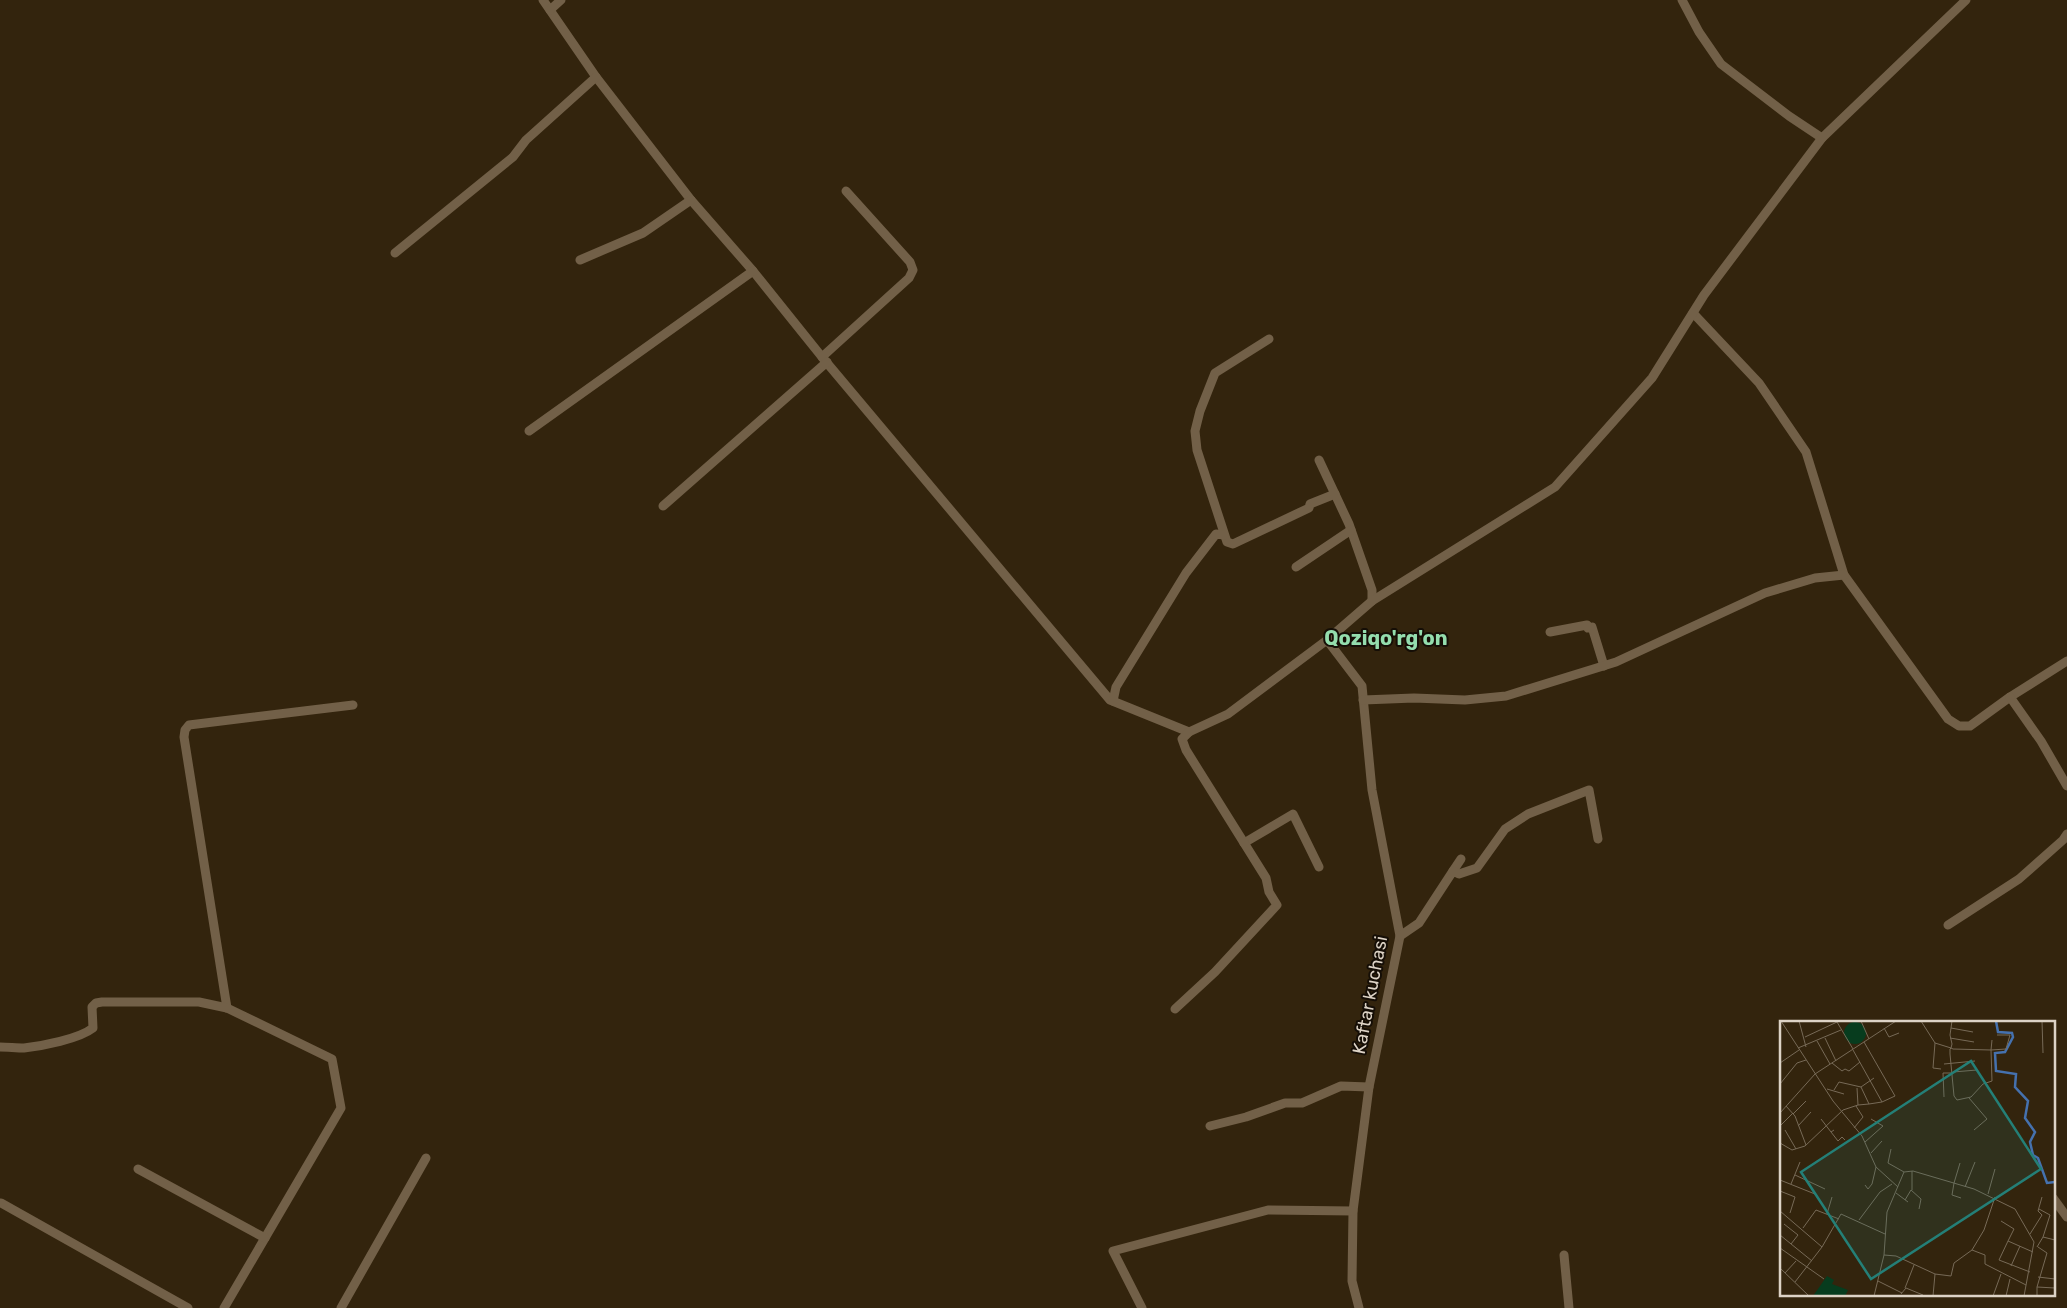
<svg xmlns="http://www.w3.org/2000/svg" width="2067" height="1308" font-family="Rubik,sans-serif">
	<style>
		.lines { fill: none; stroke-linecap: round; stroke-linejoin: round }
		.minor { stroke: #726048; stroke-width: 9 }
		.labels { text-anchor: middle; stroke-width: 4; stroke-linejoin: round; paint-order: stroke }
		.street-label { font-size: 18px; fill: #ddd3c6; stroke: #150e06 }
		.quarter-label { font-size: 20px; font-weight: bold; fill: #94ddad; stroke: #150e06 }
		.inset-river { fill: none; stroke: #4571ae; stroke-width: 2.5 }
		.inset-road { fill: none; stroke: #776a57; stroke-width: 1 }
		.view { fill: #247f77; fill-opacity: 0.15; stroke: #247f77; stroke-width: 2.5 }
		.inset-edge { fill: none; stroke: #ddd3c6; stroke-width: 2.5 }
	</style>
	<rect width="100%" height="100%" fill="#33240d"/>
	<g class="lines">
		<g class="minor">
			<polyline points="543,0 596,77 691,200 753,271 822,357 1110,700 1189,732"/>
			<polyline points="1682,0 1699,32 1721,64 1789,116 1822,138"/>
			<polyline points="550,10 561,0"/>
			<polyline points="395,253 513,157 526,140 596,77"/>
			<polyline points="580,260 643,233 691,200"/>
			<polyline points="1693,313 1759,383 1806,452 1844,575 1948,719 1959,726 1970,726 2010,697 2067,661"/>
			<polyline points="1269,339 1215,373 1200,411 1195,431 1197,450 1227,542 1233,544 1309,508 1310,504 1335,494"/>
			<polyline points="822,357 909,278 913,270 910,262 846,191"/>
			<polyline points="529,431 753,271"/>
			<polyline points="1319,460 1349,524 1372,590 1372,601"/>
			<polyline points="663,506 827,362"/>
			<polyline points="1296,567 1351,530"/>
			<polyline points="1550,632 1587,625 1588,628 1592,627 1604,666"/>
			<polyline points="1327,640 1362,686 1372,790 1400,936 1369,1087 1353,1211 1352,1281 1359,1308"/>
			<polyline points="2010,697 2041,741 2067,786"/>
			<polyline points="1363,700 1414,698 1465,700 1506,696 1616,662 1765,593 1815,578 1844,575"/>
			<polyline points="1113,701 1116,687 1186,573 1216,534 1224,535"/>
			<polyline points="1244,843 1293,814 1319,867"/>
			<polyline points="1453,871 1461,859"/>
			<polyline points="1948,925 2019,879 2063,840 2067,834"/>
			<polyline points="1400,936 1419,923 1453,871 1459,874 1477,868 1505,829 1528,814 1589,790 1598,839"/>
			<polyline points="227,1008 184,737 185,730 189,725 353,705"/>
			<polyline points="1175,1009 1215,972 1277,905 1269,892 1266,878 1186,750 1182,739 1189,732 1228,714 1327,640 1372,601 1555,487 1652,378 1704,295 1822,138 1966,0"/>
			<path d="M0,1047C8,1047 16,1048 24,1048C42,1046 79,1039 93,1028L92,1007L96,1003L102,1002H199L227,1008L332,1059L341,1108L224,1308"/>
			<polyline points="1210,1126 1246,1117 1285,1103 1302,1103 1341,1086 1369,1087"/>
			<polyline points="138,1169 265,1238"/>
			<polyline points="2053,1198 2067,1217"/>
			<polyline points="1,1203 188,1308"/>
			<polyline points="1564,1255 1569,1308"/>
			<polyline points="341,1308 426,1158"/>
			<polyline points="1142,1308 1113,1251 1268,1210 1353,1211"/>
		</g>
	</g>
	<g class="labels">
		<g class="street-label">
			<text transform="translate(1370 995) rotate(-79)" y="6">Kaftar kuchasi</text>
		</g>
		<g class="quarter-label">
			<text x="1386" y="645">Qoziqo'rg'on</text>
		</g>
	</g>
	<g transform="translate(1780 1021)">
		<rect width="275" height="275" fill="#33240d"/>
		<path d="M64 12a11 11 0 1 1 22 0a11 11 0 1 1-22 0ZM47,255L54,259L52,263L68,269L65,275H33Z" fill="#073c1e"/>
		<path class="inset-river" d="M216,0L218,11L232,12L233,16L225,31L215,32L216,50L236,53L235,66L248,80L245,97L255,111L250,121L253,134L258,137L267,162L275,161"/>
		<path class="inset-road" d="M1,0L53,80L82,115L96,146L118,166M19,0L26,26M81,0L89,18M141,0L155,22L153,47L161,48M262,0L263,32M57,1L73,28M104,7L109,16L119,12M171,7L193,11M25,16L57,1M45,17L56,40M170,17L194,21M212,19L211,29L226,28L230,14H217M37,20L50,43M84,21L115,75L102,81M155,22L171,27L173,28L211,29L212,60L203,63L191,76L177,79L174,75L170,33V28L171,27L172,23L170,14L172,0M18,27L61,9M73,29L102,81L89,83M0,42L19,29M52,42L62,50L65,48L69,50L80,41M164,43L195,40M173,51L197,49M0,63L17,42L26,39M81,66L94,57M47,68L64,73M54,69L59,61L81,66L89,83L78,84M164,76L163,52H173M189,77L207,98L194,109M6,85L15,95L26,124M0,92L35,53L116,0M13,93L26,80M41,98L51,111L54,109M0,105L13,92M18,105L31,91M74,107L83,96L76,85M5,109L16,128M51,111L58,120L62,116L65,119M85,121L103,105L91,98M0,122L12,129L25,125L63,89L78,84L77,67M111,128L108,142L124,151L133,150L194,168L235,188L254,221L244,275M91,132L102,120M132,150V169M15,154L45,168M0,159L35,173M174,162L172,174L181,177M174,162L180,142M11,163L20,141M85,164L88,168L92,163L96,146M185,166L195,141M0,170L15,176L10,192M116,172L128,181M208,173L215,148M125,179L131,169L141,178L139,188M259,188L270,194L263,216M0,190L42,226M47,193L52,176M79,199L100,171L112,163M221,200L234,208L228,220M4,203L18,214L11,223M23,207L36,189L59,198M250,213L262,194L258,190L262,176M0,214L32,240M257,226L263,216L275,219M0,227L44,258M192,229L205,234V243L246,264M104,234L116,235L155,253L171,255L174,242L192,229L204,209L215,176M231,245L240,225M0,247L29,275M250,251L219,239L228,220L253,231M5,252L16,240M258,256L275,258M98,260L122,272M15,261L42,226L61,193L105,213M257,266L267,232L258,226M125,267L134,244M121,273L126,267L143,274M94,275L104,234L107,191L124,151M153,275L155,253M213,275L221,253M226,275L230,258M257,275V266L275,267"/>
		<path class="view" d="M191,40L261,148L91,258L21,151Z"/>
		<rect width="275" height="275" class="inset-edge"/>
	</g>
</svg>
